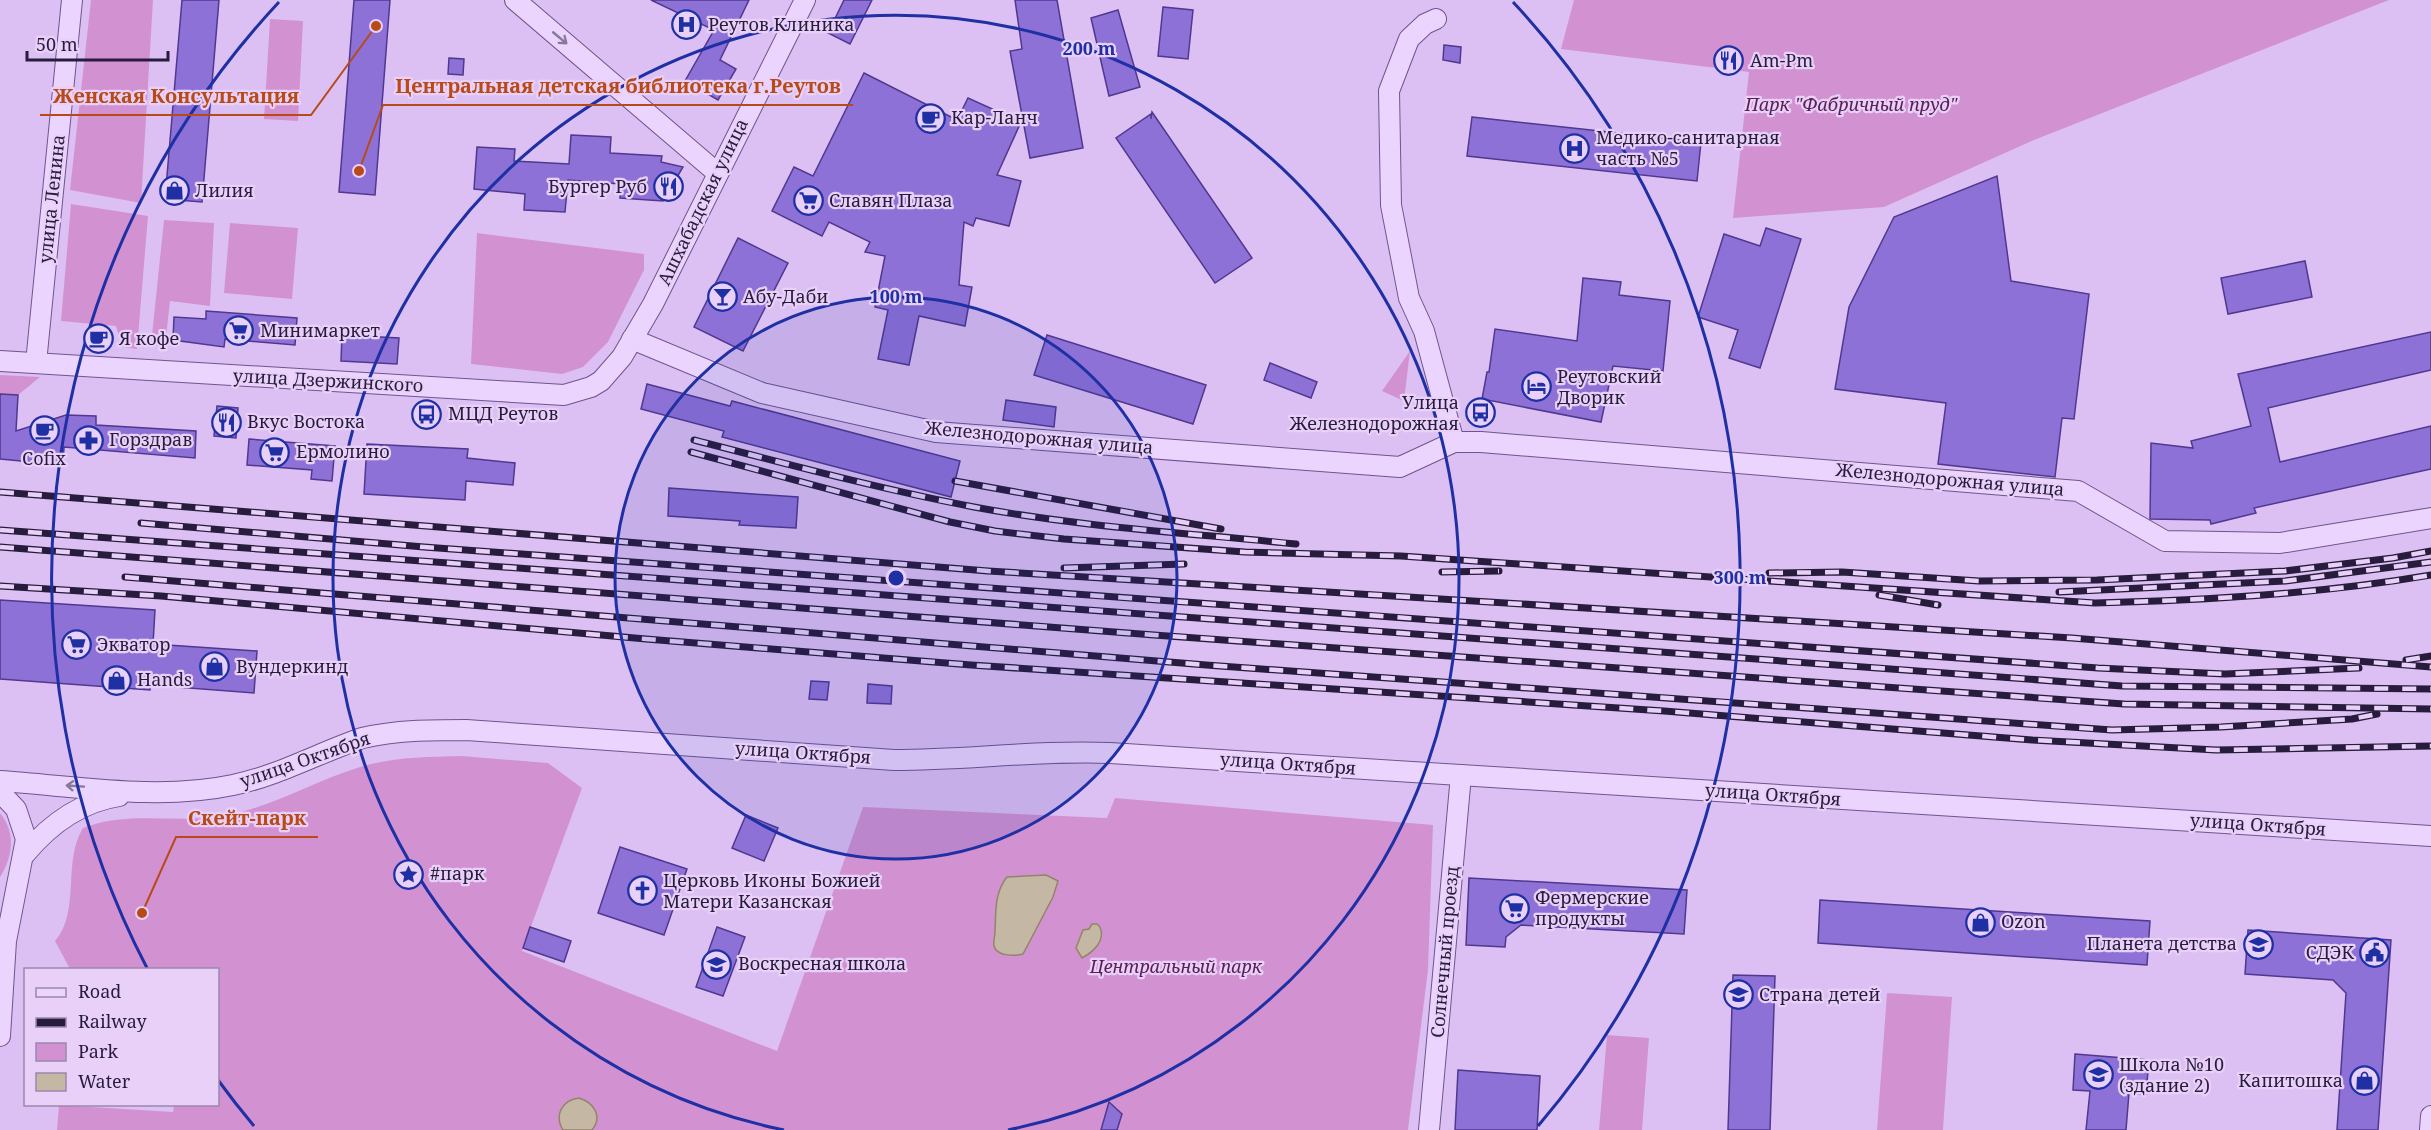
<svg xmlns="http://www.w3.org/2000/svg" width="2431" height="1130" font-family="'Noto Serif',serif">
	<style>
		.green { fill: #d292d2 }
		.water { fill: #c4b7a3; stroke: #948469; stroke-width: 1.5 }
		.building { fill: #8e71d6; stroke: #503890; stroke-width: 1.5 }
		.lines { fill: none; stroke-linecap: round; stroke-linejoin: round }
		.minor-casing { stroke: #6d558e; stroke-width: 22 }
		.minor { stroke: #ebd4fd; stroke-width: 20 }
		.rail-casing { stroke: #271c3c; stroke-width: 7 }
		.rail { stroke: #e8d0f9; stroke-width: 4.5; stroke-dasharray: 14; stroke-linecap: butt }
		.oneway { stroke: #89789c }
		.ring { fill: none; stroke: #1e30a4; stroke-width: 3 }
		.labels { text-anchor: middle; stroke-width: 4.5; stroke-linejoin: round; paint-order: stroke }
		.poi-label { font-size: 18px; fill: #271c3c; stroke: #e8d0f9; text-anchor: start }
		.park-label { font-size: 18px; font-style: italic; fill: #5b2053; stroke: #e8d0f9 }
		.street-label { font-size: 18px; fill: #271c3c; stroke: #e8d0f9 }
		.centre { fill: #1e30a4; stroke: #e8d0f9; stroke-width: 3 }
		.ring-label { font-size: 18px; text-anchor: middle; font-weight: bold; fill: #1e30a4; stroke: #e8d0f9; stroke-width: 4.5; stroke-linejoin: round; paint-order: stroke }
		.leader { fill: none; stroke: #b84a18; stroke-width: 2 }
		.callout-dot { fill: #b84a18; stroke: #e8d0f9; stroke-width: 2 }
		.callout-label { font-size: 20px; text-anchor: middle; font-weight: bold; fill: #b84a18; stroke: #e8d0f9; stroke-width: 4.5; stroke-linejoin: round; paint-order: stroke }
	</style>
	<rect width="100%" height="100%" fill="#ddc0f3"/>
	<g class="green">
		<polygon points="91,0 153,0 141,203 70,190"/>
		<polygon points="1574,0 2389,0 2034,140 1884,207 1733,218 1749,72 1561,49"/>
		<polygon points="270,19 303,21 298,121 264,119"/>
		<polygon points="71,204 148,216 137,349 122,347 116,326 61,321"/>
		<polygon points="164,220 214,223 210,306 170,301 165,346 151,345"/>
		<polygon points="230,223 298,228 292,299 224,293"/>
		<polygon points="477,233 644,254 644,270 608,342 583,367 562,374 471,364"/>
		<polygon points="1410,351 1404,401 1382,391"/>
		<polygon points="0,375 40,377 18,395 0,394"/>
		<path d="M461,756L548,763L582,788L522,951L777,1051L863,807L1107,818L1115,798L1433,825L1428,970L1408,1130H57L59,1105L173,1112L174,1105L218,1104V970L70,969L55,941C81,911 62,862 83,828C129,810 176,824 223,816C270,808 312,782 357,768C391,757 425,757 461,756Z"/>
		<path d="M0,813C16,832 13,857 0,877Z"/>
		<polygon points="1887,993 1952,997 1943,1130 1877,1130"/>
		<polygon points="1607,1035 1649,1038 1642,1130 1599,1130"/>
	</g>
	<g class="water">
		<path d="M1046,875L1058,881L1053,897L1023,954C1015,956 997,957 994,946C993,942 995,936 995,932C996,913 994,893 1007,877Z"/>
		<path d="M1092,924H1097L1100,927C1106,941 1093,952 1082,958L1076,948L1083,930L1089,929Z"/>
		<path d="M579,1098C594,1103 603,1116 592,1130H563C554,1115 562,1100 579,1098Z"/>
	</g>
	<g class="building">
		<polygon points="182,0 219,0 202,202 165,199"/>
		<polygon points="354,0 390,0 375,195 339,192"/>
		<polygon points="651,0 749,0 720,60 736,69 718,100 685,81 714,30"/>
		<polygon points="844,0 872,0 850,44 828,33"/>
		<polygon points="1015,0 1057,0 1083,148 1030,158 1010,51 1022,49"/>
		<polygon points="1163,7 1193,10 1188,59 1158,56"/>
		<polygon points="1118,10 1140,87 1109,96 1091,18"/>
		<polygon points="1444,45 1461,47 1460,63 1443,60"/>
		<polygon points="449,58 464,59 463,75 448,74"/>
		<polygon points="864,73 957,120 968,98 1021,122 997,175 1021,181 1009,226 976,218 973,226 964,222 959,285 972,287 965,326 919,316 909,365 878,359 888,310 875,307 885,256 865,252 870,242 829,222 822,236 772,211 794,167 813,176"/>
		<polygon points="1152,112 1252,258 1215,283 1116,138 1151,114 1151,119"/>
		<polygon points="1472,117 1701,142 1697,181 1467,156"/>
		<polygon points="571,135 611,137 610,153 662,156 661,162 683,167 663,201 620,198 621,184 568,180 565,212 524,210 525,194 474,189 477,147 515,149 514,161 569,164"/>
		<polygon points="1997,176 2011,281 2089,294 2074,419 2062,418 2055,477 1938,464 1946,403 1835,389 1849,307 1894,217"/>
		<polygon points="1766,228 1801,239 1760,368 1729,358 1738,330 1698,317 1724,234 1760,246"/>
		<polygon points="738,238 788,263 743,351 694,327"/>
		<polygon points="2305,261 2312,297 2228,314 2221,278"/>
		<polygon points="1583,278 1621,282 1619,295 1670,301 1663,371 1613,366 1601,422 1482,399 1487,372 1489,372 1495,329 1577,341"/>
		<polygon points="206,311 297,318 295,345 225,339 224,347 173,340 174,317 206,319"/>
		<polygon points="2431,332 2431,370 2268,408 2280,462 2431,426 2431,469 2254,508 2256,513 2211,524 2210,520 2150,519 2151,443 2193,448 2191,441 2251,426 2238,374"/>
		<polygon points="342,335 399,338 397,364 341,361"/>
		<polygon points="1047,335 1206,385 1193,424 1034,375"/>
		<polygon points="1270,363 1317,382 1311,398 1264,380"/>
		<polygon points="647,384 730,406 732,401 960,461 951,497 722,437 724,431 641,409"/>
		<polygon points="0,394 18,395 16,431 66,415 96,416 96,425 196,431 195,458 64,447 63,465 0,459"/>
		<polygon points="1006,400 1056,407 1054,427 1003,420"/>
		<polygon points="217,406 238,408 236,438 214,436"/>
		<polygon points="249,439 335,446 332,481 311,479 312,470 247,465"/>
		<polygon points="367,444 468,449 467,458 515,463 513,485 466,481 465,500 364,494"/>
		<polygon points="669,488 798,497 796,528 739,525 740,521 668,516"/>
		<polygon points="0,600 155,610 153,644 257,651 254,693 150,685 150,690 0,679"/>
		<polygon points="811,681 829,682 827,700 809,699"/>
		<polygon points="868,684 892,686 891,704 867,703"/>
		<polygon points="746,815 778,828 764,861 732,848"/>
		<polygon points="620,847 687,869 664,935 598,913"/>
		<polygon points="1469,878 1687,890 1684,934 1521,925 1506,937 1505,947 1466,945"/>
		<polygon points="1820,900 2150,921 2147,965 1818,943"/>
		<polygon points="530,927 571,941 564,962 523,948"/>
		<polygon points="717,927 745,937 723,996 696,987"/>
		<polygon points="2248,930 2391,940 2378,1130 2337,1130 2346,993 2333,980 2245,974"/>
		<polygon points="1733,975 1775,976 1770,1130 1728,1130"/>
		<polygon points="2075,1054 2149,1060 2146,1094 2129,1093 2126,1130 2086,1130 2090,1091 2073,1090"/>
		<polygon points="1458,1070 1540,1076 1537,1130 1455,1130"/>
		<polygon points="1109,1102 1122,1114 1117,1130 1101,1130"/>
	</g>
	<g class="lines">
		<defs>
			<g id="minor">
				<polyline points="515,0 716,172"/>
				<polyline points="1436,19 1425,24 1409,39 1389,91 1391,205 1409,298 1424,331 1454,442"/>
				<polyline points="632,339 762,393 936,432 1400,467 1454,442 1481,442 2078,491 2165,541 2280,543 2431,518"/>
				<polyline points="0,361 564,395 591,387 601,381 622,357 653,304 805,0"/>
				<polyline points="36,363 72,0"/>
				<path d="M0,781C76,786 158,801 233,785C277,776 319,753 362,738C397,730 430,730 466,730L894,760C967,760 1038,750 1110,753L2431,836"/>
				<polyline points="0,792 16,809 26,839 6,941 0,1036"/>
				<path d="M25,854C50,824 80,802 119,796"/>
				<polyline points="1429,1130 1461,775"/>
				<polyline points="2430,1130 2431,1116"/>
			</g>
		</defs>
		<use href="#minor" class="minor-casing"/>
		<use href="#minor" class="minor"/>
		<defs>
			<g id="rail">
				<path d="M694,440C787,464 880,489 974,507C1081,527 1188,533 1296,544"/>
				<path d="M691,452L950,522L995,531L1064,539L1245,552L1401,556L2095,603C2207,600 2320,594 2431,575"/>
				<polyline points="955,481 1221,529"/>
				<polyline points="0,492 988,571 2072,638 2431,667"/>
				<polyline points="141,523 424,547 2098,668 2225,674 2359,668"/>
				<polyline points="0,530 2122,686 2431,689"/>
				<polyline points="0,547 1154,635 2124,704 2431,709"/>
				<polyline points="1064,568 1184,564"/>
				<polyline points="1442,572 1499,571"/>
				<polyline points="1769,573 1842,572 1979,581 2097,580 2285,571 2393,558 2431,551"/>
				<polyline points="125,577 1206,665 2112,730 2221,727 2352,719 2377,714"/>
				<polyline points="0,586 161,596 646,639 971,665 1664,711 2032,740 2216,750 2431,746"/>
				<polyline points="2059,592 2285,581 2431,562"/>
				<polyline points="1879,595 1938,605"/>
				<polyline points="2406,660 2431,656"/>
			</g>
		</defs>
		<use href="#rail" class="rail-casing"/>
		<use href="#rail" class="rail"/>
	</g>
	<defs><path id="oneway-shaft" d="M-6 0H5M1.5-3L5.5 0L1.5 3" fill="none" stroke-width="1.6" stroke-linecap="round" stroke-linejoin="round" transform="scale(1.5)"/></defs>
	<g class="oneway">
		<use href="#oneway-shaft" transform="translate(560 38) rotate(40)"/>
		<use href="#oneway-shaft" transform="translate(75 786) rotate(-176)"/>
	</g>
	<circle cx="896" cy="578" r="281" fill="#1e30a4" fill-opacity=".12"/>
	<g class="ring">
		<circle cx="896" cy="578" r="281"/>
		<path d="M784 1130A563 563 0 1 1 1008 1130"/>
		<path d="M254 1126A844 844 0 0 1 218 1080M147 968A844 844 0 0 1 279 2M1513 2A844 844 0 0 1 1538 1126"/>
	</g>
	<defs>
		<symbol id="hospital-ring" viewBox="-11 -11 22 22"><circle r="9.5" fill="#e8d0f9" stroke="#1e30a4" stroke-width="1.5"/><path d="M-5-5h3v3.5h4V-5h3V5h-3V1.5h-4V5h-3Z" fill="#1e30a4"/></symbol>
		<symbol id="restaurant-ring" viewBox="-11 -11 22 22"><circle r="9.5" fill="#e8d0f9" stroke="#1e30a4" stroke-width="1.5"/><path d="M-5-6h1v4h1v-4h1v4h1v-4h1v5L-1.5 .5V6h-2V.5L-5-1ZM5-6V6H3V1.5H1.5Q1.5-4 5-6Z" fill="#1e30a4"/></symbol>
		<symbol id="cafe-ring" viewBox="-11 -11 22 22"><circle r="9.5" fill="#e8d0f9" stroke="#1e30a4" stroke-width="1.5"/><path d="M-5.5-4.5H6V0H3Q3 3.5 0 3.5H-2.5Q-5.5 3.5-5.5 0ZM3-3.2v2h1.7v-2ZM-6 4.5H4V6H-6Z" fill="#1e30a4"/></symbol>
		<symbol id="shop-ring" viewBox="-11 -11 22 22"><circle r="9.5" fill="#e8d0f9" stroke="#1e30a4" stroke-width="1.5"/><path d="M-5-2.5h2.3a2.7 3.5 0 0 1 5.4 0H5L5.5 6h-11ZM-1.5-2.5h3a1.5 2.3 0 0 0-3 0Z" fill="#1e30a4"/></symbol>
		<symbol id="supermarket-ring" viewBox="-11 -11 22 22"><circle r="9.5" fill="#e8d0f9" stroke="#1e30a4" stroke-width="1.5"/><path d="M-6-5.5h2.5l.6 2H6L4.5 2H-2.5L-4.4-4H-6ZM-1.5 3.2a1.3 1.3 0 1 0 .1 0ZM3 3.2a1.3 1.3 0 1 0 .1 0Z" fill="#1e30a4"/></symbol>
		<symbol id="bar-ring" viewBox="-11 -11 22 22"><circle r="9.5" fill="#e8d0f9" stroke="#1e30a4" stroke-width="1.5"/><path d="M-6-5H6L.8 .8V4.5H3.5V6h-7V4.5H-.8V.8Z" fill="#1e30a4"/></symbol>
		<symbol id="hotel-ring" viewBox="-11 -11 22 22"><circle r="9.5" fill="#e8d0f9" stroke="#1e30a4" stroke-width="1.5"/><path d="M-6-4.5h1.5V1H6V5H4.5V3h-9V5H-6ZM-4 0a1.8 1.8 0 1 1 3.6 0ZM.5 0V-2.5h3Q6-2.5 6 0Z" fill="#1e30a4"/></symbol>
		<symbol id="bus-ring" viewBox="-11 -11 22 22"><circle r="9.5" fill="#e8d0f9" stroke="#1e30a4" stroke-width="1.5"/><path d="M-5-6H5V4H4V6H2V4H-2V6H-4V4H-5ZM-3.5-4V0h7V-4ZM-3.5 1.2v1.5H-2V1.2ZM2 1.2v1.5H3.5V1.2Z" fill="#1e30a4"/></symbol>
		<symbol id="pharmacy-ring" viewBox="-11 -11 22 22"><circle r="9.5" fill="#e8d0f9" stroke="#1e30a4" stroke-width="1.5"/><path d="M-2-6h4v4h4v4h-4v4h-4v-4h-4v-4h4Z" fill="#1e30a4"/></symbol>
		<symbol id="sight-ring" viewBox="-11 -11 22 22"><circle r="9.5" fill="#e8d0f9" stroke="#1e30a4" stroke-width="1.5"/><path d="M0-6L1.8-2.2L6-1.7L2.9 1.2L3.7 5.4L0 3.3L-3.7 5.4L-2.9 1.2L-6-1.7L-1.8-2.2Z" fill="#1e30a4"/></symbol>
		<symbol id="church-ring" viewBox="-11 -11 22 22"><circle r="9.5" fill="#e8d0f9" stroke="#1e30a4" stroke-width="1.5"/><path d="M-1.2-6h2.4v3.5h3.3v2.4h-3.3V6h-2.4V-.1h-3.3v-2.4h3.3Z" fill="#1e30a4"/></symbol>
		<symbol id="school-ring" viewBox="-11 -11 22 22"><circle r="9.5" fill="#e8d0f9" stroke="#1e30a4" stroke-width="1.5"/><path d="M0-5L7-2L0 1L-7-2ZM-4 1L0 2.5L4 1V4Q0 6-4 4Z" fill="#1e30a4"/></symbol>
		<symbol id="civic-ring" viewBox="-11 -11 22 22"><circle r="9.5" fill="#e8d0f9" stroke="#1e30a4" stroke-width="1.5"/><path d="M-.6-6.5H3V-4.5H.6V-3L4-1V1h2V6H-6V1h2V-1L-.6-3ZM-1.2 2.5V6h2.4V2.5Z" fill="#1e30a4"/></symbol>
	</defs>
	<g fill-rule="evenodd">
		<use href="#hospital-ring" x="670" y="8" width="33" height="33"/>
		<use href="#restaurant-ring" x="1712" y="44" width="33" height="33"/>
		<use href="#cafe-ring" x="914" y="102" width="33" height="33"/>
		<use href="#hospital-ring" x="1558" y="132" width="33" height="33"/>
		<use href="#restaurant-ring" x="652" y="170" width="33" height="33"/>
		<use href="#shop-ring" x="158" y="174" width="33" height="33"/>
		<use href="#supermarket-ring" x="792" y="184" width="33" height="33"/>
		<use href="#bar-ring" x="706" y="280" width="33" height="33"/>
		<use href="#supermarket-ring" x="222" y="314" width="33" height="33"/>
		<use href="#cafe-ring" x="82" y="322" width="33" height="33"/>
		<use href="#hotel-ring" x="1520" y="370" width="33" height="33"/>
		<use href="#bus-ring" x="1464" y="396" width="33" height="33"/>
		<use href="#bus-ring" x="410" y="398" width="33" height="33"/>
		<use href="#restaurant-ring" x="210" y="406" width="33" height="33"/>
		<use href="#cafe-ring" x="28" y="414" width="33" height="33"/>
		<use href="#pharmacy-ring" x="72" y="424" width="33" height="33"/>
		<use href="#supermarket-ring" x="258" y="436" width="33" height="33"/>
		<use href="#supermarket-ring" x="60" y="628" width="33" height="33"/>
		<use href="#shop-ring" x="198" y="650" width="33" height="33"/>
		<use href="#shop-ring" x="100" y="664" width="33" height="33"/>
		<use href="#sight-ring" x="392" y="858" width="33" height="33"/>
		<use href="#church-ring" x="626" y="874" width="33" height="33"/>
		<use href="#supermarket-ring" x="1498" y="892" width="33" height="33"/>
		<use href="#shop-ring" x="1964" y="906" width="33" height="33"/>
		<use href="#school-ring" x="2242" y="928" width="33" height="33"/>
		<use href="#civic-ring" x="2358" y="936" width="33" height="33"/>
		<use href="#school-ring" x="700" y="948" width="33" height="33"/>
		<use href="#school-ring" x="1722" y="978" width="33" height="33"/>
		<use href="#school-ring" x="2082" y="1058" width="33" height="33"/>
		<use href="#shop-ring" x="2348" y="1064" width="33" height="33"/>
	</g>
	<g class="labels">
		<g class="poi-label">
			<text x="708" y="31">Реутов Клиника</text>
			<text x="1750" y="67">Am-Pm</text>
			<text x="951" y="124">Кар-Ланч</text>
			<text x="1596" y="144">Медико-санитарная<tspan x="1596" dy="21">часть №5</tspan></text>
			<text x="647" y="193" text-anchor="end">Бургер Руб</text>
			<text x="195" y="197">Лилия</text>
			<text x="829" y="207">Славян Плаза</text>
			<text x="743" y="303">Абу-Даби</text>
			<text x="260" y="337">Минимаркет</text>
			<text x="119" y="345">Я кофе</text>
			<text x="1557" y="383">Реутовский<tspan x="1557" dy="21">Дворик</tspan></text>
			<text x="1459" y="409" text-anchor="end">Улица<tspan x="1459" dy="21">Железнодорожная</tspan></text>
			<text x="448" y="420">МЦД Реутов</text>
			<text x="247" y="428">Вкус Востока</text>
			<text x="109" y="446">Горздрав</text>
			<text x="296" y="458">Ермолино</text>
			<text x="44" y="465" text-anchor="middle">Cofix</text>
			<text x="97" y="651">Экватор</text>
			<text x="236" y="673">Вундеркинд</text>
			<text x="137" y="686">Hands</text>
			<text x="430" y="880">#парк</text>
			<text x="663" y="887">Церковь Иконы Божией<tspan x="663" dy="21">Матери Казанская</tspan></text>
			<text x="1535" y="904">Фермерские<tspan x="1535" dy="21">продукты</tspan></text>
			<text x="2001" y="928">Ozon</text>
			<text x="2237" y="950" text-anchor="end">Планета детства</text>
			<text x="2354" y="959" text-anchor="end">СДЭК</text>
			<text x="738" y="970">Воскресная школа</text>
			<text x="1759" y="1001">Страна детей</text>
			<text x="2119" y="1071">Школа №10<tspan x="2119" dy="21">(здание 2)</tspan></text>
			<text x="2343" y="1087" text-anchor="end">Капитошка</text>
		</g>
		<g class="park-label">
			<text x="1851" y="111">Парк "Фабричный пруд"</text>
			<text x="1176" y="973">Центральный парк</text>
		</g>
		<g class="street-label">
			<text transform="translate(52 199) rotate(-84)" y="6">улица Ленина</text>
			<text transform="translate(703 202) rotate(-64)" y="6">Ашхабадская улица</text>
			<text transform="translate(328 381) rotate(3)" y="6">улица Дзержинского</text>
			<text transform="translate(1039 438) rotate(5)" y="6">Железнодорожная улица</text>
			<text transform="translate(1950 480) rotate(5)" y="6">Железнодорожная улица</text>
			<text transform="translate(803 753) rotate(4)" y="6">улица Октября</text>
			<text transform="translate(305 760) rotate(-19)" y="6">улица Октября</text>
			<text transform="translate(1288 764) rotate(4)" y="6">улица Октября</text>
			<text transform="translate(1773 795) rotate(4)" y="6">улица Октября</text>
			<text transform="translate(2258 825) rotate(4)" y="6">улица Октября</text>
			<text transform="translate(1445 952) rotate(-85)" y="6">Солнечный проезд</text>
		</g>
	</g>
	<circle cx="896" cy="578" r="9" class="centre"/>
	<g class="ring-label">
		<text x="1089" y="55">200 m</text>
		<text x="896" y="303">100 m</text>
		<text x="1740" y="584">300 m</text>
	</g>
	<path class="leader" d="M359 171L383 105H853M376 26L311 115H40M142 913L176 837H318"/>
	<g class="callout-dot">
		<circle cx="359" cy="171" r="6"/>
		<circle cx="376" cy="26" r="6"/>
		<circle cx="142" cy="913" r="6"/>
	</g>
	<g class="callout-label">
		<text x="618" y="93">Центральная детская библиотека г.Реутов</text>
		<text x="176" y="103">Женская Консультация</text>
		<text x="247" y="825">Скейт-парк</text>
	</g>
	<rect x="24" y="968" width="195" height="138" fill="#e8d0f9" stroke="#9b88ad" stroke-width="1.5"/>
	<rect x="36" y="988" width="30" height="9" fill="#ebd4fd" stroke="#9b88ad" stroke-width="1.5"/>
	<text x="78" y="998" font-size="18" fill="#271c3c">Road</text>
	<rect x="36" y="1018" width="30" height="9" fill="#271c3c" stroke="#9b88ad" stroke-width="1.5"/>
	<text x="78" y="1028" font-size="18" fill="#271c3c">Railway</text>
	<rect x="36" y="1043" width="30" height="18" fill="#d292d2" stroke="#9b88ad" stroke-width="1.5"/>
	<text x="78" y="1058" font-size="18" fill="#271c3c">Park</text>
	<rect x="36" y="1073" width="30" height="18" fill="#c4b7a3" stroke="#9b88ad" stroke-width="1.5"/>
	<text x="78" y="1088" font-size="18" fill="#271c3c">Water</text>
	<path d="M27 51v9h141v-9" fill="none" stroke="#271c3c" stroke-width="3"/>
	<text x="36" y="51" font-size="18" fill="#271c3c" stroke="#e8d0f9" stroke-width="4.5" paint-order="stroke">50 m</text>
</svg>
